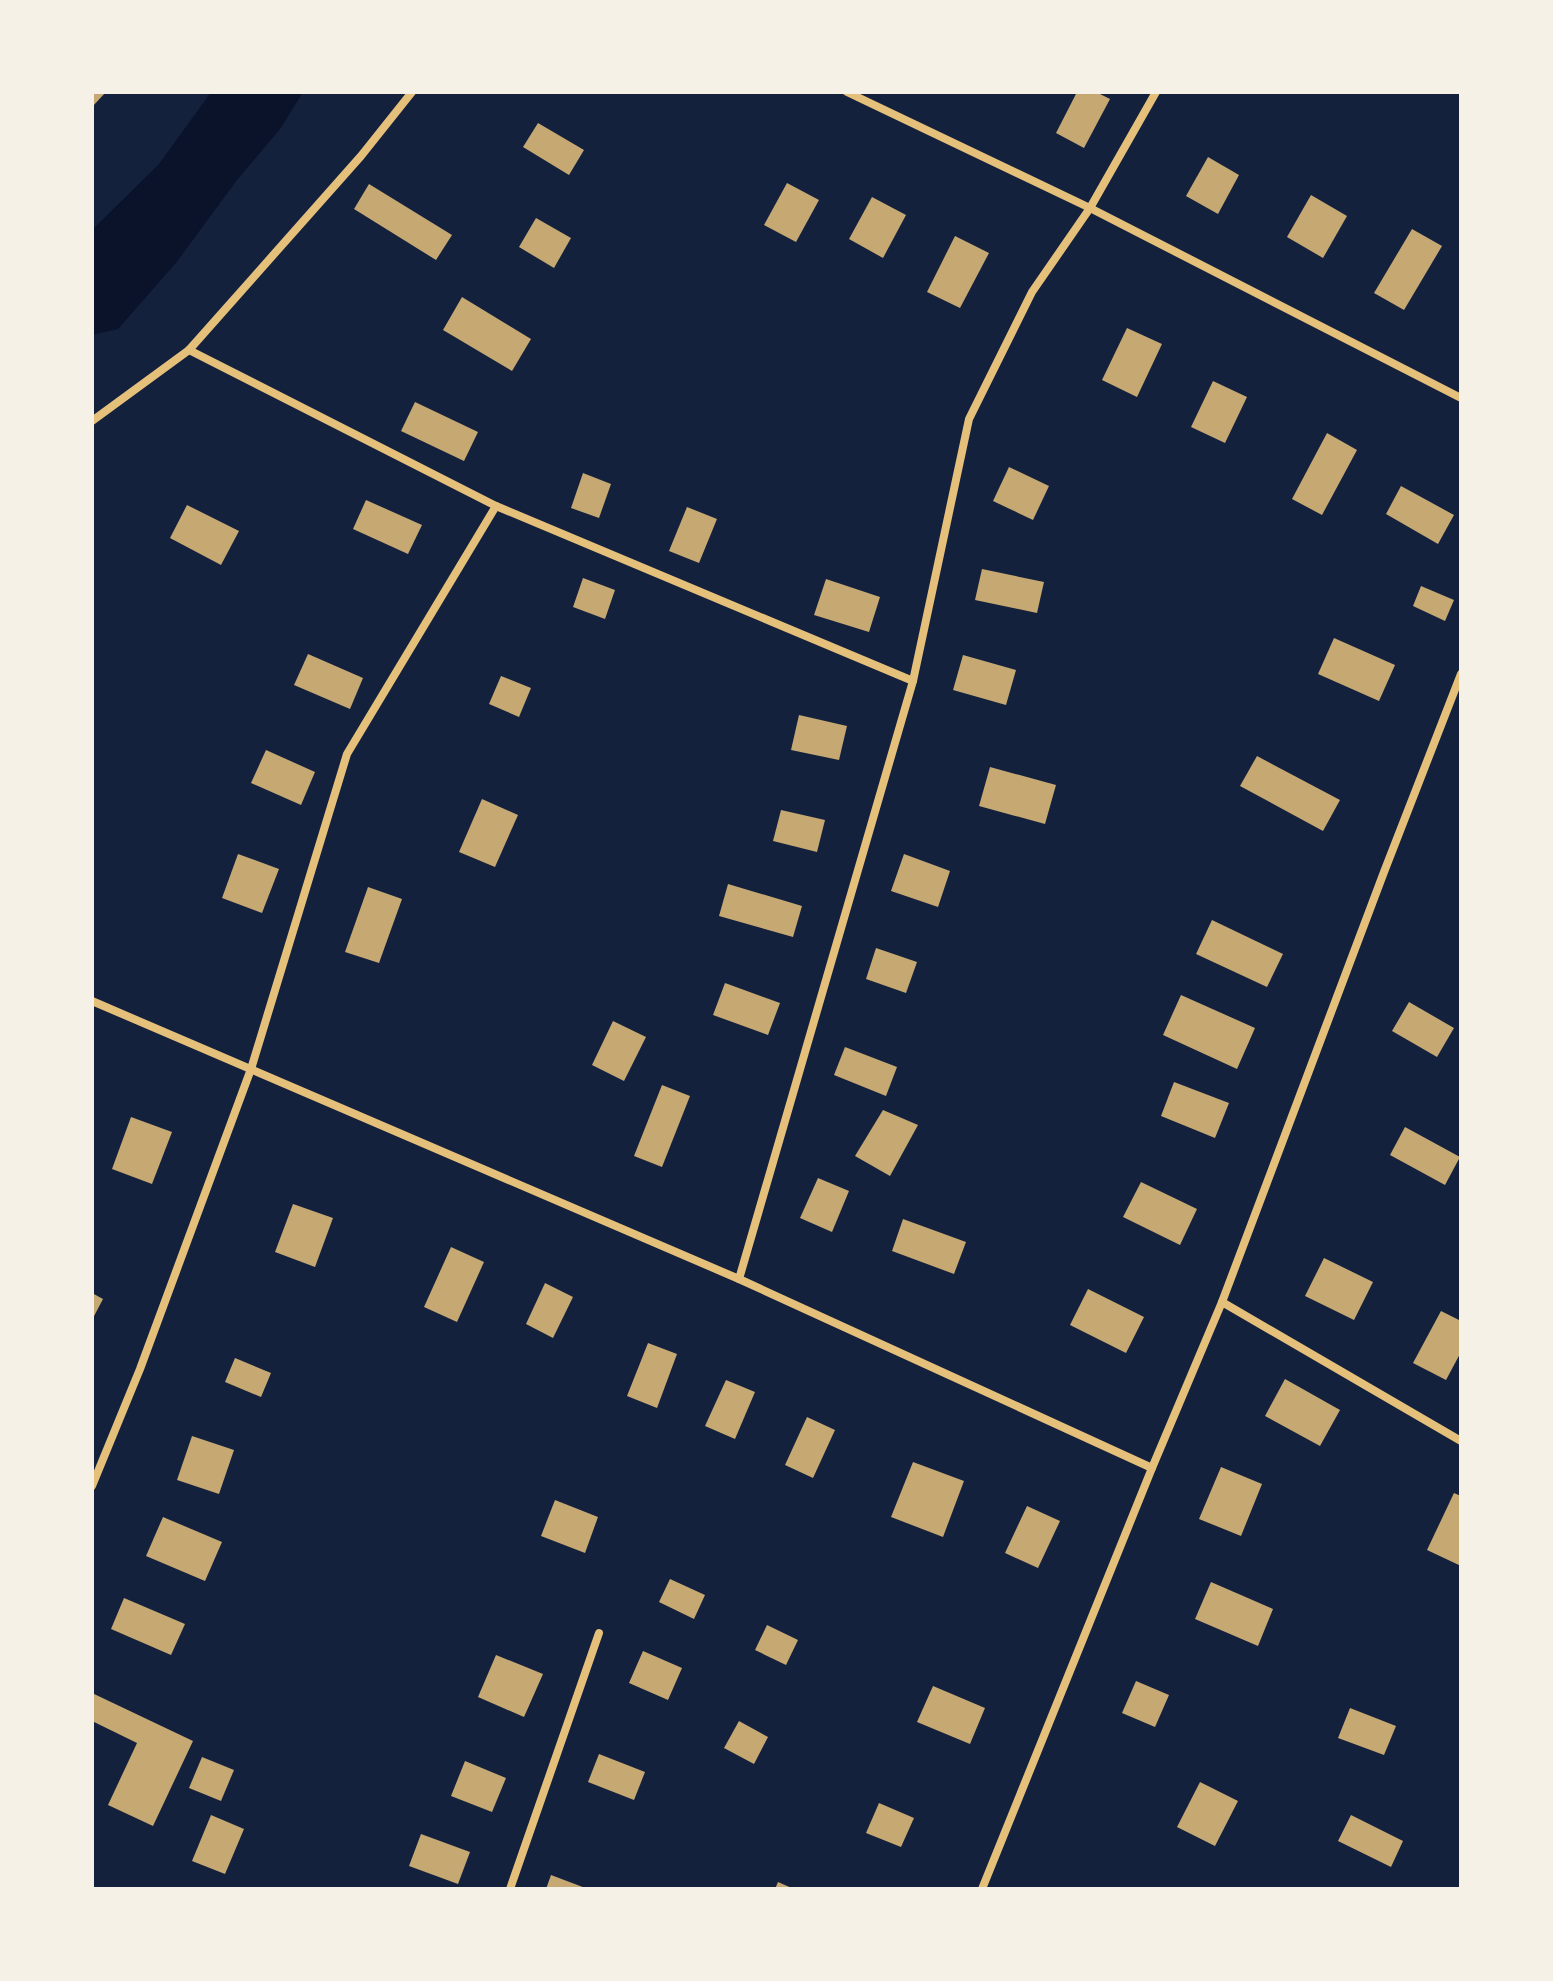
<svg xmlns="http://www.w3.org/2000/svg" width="1553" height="1981" font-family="'Noto Serif',serif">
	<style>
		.water { fill: #0b132b }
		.building { fill: #c6a872 }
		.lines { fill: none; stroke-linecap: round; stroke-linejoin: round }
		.minor { stroke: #e5c07b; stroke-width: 8 }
	</style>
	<rect width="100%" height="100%" fill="#14213d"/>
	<polygon class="water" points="211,92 303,92 281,128 237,180 176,263 118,329 92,335 92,230 159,164"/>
	<g class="building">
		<polygon points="92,92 106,92 92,107"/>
		<polygon points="1077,92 1096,92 1110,99 1084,148 1056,133"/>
		<polygon points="538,123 584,150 569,175 523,147"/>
		<polygon points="1208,157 1239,175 1218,214 1186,196"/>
		<polygon points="787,183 819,200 796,242 764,225"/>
		<polygon points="369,184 452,235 436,260 354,209"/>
		<polygon points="1311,195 1347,216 1323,258 1287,237"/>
		<polygon points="872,197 906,215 883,258 849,239"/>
		<polygon points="536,218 571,238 554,268 519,247"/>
		<polygon points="1412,229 1442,246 1404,310 1374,293"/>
		<polygon points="955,236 989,253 960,308 927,292"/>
		<polygon points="462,297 531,339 512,371 443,330"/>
		<polygon points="1127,328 1162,344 1137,397 1102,380"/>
		<polygon points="1213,381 1247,397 1225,443 1191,427"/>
		<polygon points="415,402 478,432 464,461 401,431"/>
		<polygon points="1327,433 1357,450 1322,515 1292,499"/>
		<polygon points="1009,467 1049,486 1033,520 993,501"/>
		<polygon points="583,473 611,484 599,518 571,508"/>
		<polygon points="1401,486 1454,515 1438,544 1386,514"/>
		<polygon points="366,500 422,525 408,554 353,529"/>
		<polygon points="187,505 239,531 221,565 170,538"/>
		<polygon points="687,507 717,519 699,563 669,551"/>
		<polygon points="982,569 1044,582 1037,613 975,600"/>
		<polygon points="583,578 615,590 605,619 573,607"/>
		<polygon points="826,579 880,597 869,632 814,615"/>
		<polygon points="1421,586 1454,600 1445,621 1413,606"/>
		<polygon points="1334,638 1395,665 1379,701 1318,674"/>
		<polygon points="308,654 363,678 350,709 294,685"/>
		<polygon points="963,655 1016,670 1006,705 953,690"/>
		<polygon points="501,676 531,688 519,717 489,704"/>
		<polygon points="799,715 847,726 839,760 791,750"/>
		<polygon points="266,750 315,772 301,805 251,783"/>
		<polygon points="1257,756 1340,800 1323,831 1240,786"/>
		<polygon points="990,767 1056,785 1045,824 979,806"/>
		<polygon points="482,799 518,815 495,867 459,852"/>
		<polygon points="781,810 825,820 817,852 773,841"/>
		<polygon points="238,854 279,869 262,913 222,898"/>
		<polygon points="904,854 950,871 938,907 891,891"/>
		<polygon points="728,884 802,906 793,937 719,916"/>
		<polygon points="368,887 402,899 379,963 345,952"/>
		<polygon points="1212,920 1283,954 1267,987 1196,954"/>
		<polygon points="876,948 917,962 906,993 866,979"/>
		<polygon points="725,983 780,1003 768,1035 713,1015"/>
		<polygon points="1181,995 1255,1028 1237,1069 1163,1035"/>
		<polygon points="1409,1002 1454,1028 1437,1057 1392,1031"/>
		<polygon points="613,1021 646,1037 624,1081 592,1065"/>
		<polygon points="845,1047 897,1067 886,1096 834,1075"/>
		<polygon points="1174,1082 1229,1103 1215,1138 1161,1116"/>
		<polygon points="662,1085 690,1096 662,1167 634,1156"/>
		<polygon points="883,1110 918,1125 890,1176 855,1156"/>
		<polygon points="131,1117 172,1132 152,1184 112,1169"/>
		<polygon points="1405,1127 1460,1157 1445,1185 1390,1155"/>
		<polygon points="818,1178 849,1191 832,1232 800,1218"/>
		<polygon points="1141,1182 1197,1209 1180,1245 1123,1217"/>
		<polygon points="293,1204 333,1218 315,1267 275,1252"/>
		<polygon points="903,1219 966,1242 954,1274 892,1251"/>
		<polygon points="451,1247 484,1262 457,1322 424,1307"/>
		<polygon points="1324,1258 1373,1282 1354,1320 1305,1296"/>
		<polygon points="545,1283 573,1297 553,1338 526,1324"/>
		<polygon points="1088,1289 1144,1317 1126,1353 1070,1325"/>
		<polygon points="92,1293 103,1299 92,1320"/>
		<polygon points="1441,1311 1461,1321 1461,1352 1446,1380 1413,1363"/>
		<polygon points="648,1343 677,1354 657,1408 627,1396"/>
		<polygon points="235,1358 271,1373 261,1397 225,1382"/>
		<polygon points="1285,1379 1340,1410 1320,1446 1265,1416"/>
		<polygon points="726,1380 755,1392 735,1439 705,1426"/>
		<polygon points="807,1417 835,1430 813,1478 785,1465"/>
		<polygon points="192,1436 234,1450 219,1494 177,1480"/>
		<polygon points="913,1462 964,1481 943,1537 891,1517"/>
		<polygon points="1221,1467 1262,1484 1241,1536 1199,1519"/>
		<polygon points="1454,1493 1461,1496 1461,1566 1427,1550"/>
		<polygon points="555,1500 598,1517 585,1553 541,1536"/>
		<polygon points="1027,1506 1060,1521 1038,1568 1005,1553"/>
		<polygon points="163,1517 222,1542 205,1581 146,1556"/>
		<polygon points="670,1579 705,1595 694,1619 659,1602"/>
		<polygon points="1211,1582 1273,1609 1258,1646 1195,1619"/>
		<polygon points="124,1598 185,1624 171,1655 111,1629"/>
		<polygon points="767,1625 798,1640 786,1665 755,1650"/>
		<polygon points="643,1651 682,1668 668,1700 629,1683"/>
		<polygon points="496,1655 543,1674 524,1717 478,1697"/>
		<polygon points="1136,1681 1169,1695 1155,1727 1122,1713"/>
		<polygon points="933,1686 985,1708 970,1744 917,1722"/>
		<polygon points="92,1693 193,1741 153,1826 108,1805 137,1743 92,1721"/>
		<polygon points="1350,1708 1396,1726 1384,1755 1338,1738"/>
		<polygon points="739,1721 768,1737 754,1764 724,1748"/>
		<polygon points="599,1754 645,1772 634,1800 588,1782"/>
		<polygon points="202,1757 234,1770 221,1801 189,1788"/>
		<polygon points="465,1761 506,1778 492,1812 451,1796"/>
		<polygon points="1200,1782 1238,1801 1215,1846 1177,1827"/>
		<polygon points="879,1803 914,1818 901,1847 866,1833"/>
		<polygon points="211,1815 244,1829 225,1874 192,1861"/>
		<polygon points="1351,1815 1403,1841 1391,1867 1338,1841"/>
		<polygon points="421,1834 470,1852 458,1884 409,1866"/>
		<polygon points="551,1875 588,1889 546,1889"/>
		<polygon points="778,1882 794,1889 775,1889"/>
	</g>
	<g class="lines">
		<g class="minor">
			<polyline points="847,92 1090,208 1461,398"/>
			<polyline points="189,350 496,506 913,681"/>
			<polyline points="92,421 189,350 361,156 412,92"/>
			<polyline points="92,1001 739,1279 1152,1468"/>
			<polyline points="739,1279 913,681 969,419 1032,292 1090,208 1156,92"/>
			<polyline points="1222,1302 1461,1441"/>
			<polyline points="92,1486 140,1369 251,1069 347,754 496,506"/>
			<polyline points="510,1889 599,1633"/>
			<polyline points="982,1889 1152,1468 1222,1302 1384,872 1461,674"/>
		</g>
	</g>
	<rect width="1553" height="1981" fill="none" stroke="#f6f1e7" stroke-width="188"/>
</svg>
